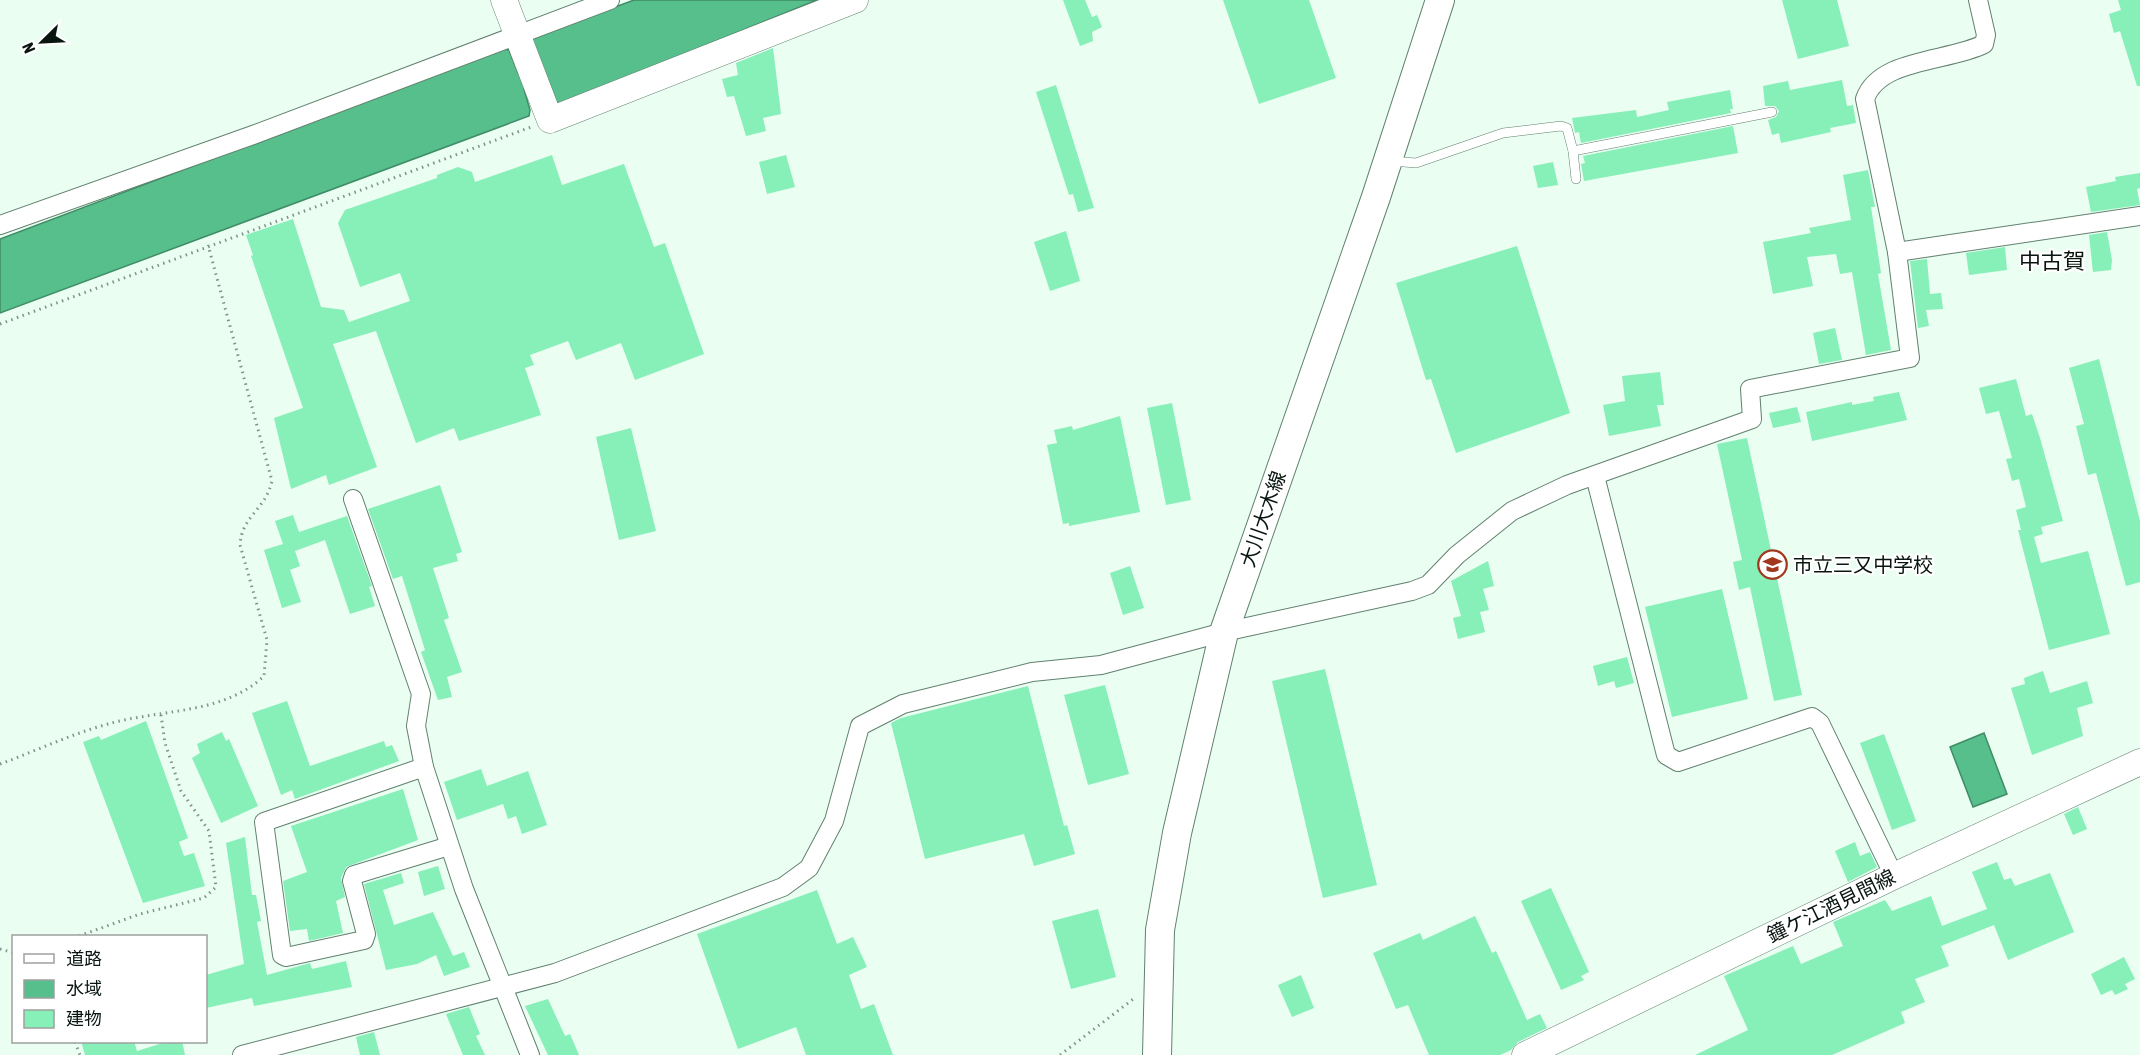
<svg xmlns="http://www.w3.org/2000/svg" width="2140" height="1055" font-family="'Asap Condensed','Noto Sans JP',sans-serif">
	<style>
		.water { fill: #56bf8b; stroke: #3f8c66; stroke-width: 1.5 }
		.building { fill: #87efb8 }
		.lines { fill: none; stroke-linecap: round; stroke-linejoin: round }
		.lane-casing { stroke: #61816e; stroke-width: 10 }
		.street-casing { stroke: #61816e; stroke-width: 20 }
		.secondary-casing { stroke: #61816e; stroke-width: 27 }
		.primary-casing { stroke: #61816e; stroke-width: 30 }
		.path { stroke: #829289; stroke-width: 3; stroke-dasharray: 1.5 4.5; stroke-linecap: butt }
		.lane { stroke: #fff; stroke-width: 9 }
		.street { stroke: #fff; stroke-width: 18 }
		.secondary { stroke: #fff; stroke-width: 26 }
		.primary { stroke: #fff; stroke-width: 28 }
		.labels { text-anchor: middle; stroke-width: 4.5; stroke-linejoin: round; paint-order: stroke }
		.street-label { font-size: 20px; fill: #09150f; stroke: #fff }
		.poi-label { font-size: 20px; fill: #09150f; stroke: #fff; text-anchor: start }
		.quarter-label { font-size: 22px; fill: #09150f; stroke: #fff }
	</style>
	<rect width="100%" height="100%" fill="#eafef2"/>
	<g class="water">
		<polygon points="634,0 817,0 560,104 555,101 547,81 524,89 530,110 529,116 0,313 0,239 503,49 509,50 518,73 541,64 532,41 534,37"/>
		<polygon points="1984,733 2007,794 1973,807 1950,747"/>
	</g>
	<g class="building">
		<polygon points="1063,0 1085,0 1092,17 1097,15 1102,27 1092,32 1093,41 1080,46"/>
		<polygon points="1223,0 1309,0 1336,78 1259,104"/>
		<polygon points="1782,0 1837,0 1849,46 1798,59"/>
		<polygon points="2118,0 2140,0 2140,86 2137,86 2120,31 2114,33 2109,14 2121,10"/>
		<polygon points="773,48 781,114 763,118 766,131 746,136 734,96 727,97 722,79 738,75 736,63"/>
		<polygon points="1842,80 1847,106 1853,105 1856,123 1830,128 1831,132 1781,143 1779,133 1772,135 1768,120 1776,117 1779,111 1775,106 1765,106 1763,86 1788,81 1790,90"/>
		<polygon points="1056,85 1094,208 1078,212 1073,194 1069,195 1036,92"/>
		<polygon points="1730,90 1733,109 1730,109 1731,113 1581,143 1579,132 1575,133 1572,118 1636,110 1637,117 1669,110 1667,102"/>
		<polygon points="1733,126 1738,153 1584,181 1581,164 1585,163 1583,156"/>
		<polygon points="552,155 562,185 624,164 654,247 665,243 704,354 635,380 621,343 576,360 568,341 530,355 534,365 525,368 541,415 459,441 454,428 416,443 376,331 333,344 377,467 329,485 326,475 291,489 274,418 303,408 251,256 253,255 246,235 293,219 321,307 344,310 349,322 410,301 400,273 360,287 338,223 345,210 437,178 437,175 458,167 472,172 475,182"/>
		<polygon points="786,155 795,187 767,194 759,162"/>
		<polygon points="1553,162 1558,185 1538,188 1533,166"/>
		<polygon points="1868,170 1875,207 1871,207 1881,273 1878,274 1891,350 1866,355 1852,272 1840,274 1836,254 1807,257 1813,286 1773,294 1763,242 1811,233 1809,228 1851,220 1843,175"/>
		<polygon points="2140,173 2140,188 2137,189 2140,205 2091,212 2086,187 2116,181 2115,177"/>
		<polygon points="1066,231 1080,281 1050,291 1034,242"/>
		<polygon points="2107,232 2112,260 2111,270 2093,272 2089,235"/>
		<polygon points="1517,246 1570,413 1456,453 1431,379 1426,380 1396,283"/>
		<polygon points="2005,247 2007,270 1969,275 1966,253"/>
		<polygon points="1927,259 1930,294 1941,293 1943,309 1926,310 1929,326 1918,328 1910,261"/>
		<polygon points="1835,328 1842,360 1819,364 1813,333"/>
		<polygon points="2099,359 2140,521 2140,582 2126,586 2096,473 2088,475 2076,426 2084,424 2069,368"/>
		<polygon points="1660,372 1664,405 1657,405 1661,426 1609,436 1603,405 1625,401 1622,376"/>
		<polygon points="2016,379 2026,416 2032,414 2040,438 2063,521 2041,527 2043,534 2034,537 2041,563 2088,551 2110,634 2049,650 2018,530 2021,530 2016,510 2026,507 2019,479 2012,481 2006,459 2012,458 1999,411 1986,414 1979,388"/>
		<polygon points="1899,392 1907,420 1812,441 1806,412 1852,402 1852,405 1874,401 1873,397"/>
		<polygon points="1172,403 1191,500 1166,505 1147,408"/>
		<polygon points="1797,407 1801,422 1773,428 1769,413"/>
		<polygon points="1120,416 1140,512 1069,526 1069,523 1063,524 1047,445 1057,443 1054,430 1072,426 1073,430"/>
		<polygon points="631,428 656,531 619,540 596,437"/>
		<polygon points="1747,438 1802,695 1774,701 1750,587 1739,590 1733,562 1742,560 1717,444"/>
		<polygon points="440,485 462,552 456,554 458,561 433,568 449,618 444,620 462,672 447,677 452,697 438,700 421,652 425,650 402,576 393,579 368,509"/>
		<polygon points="293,515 299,532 347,516 372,586 369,587 375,606 350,614 325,540 295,551 300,566 290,570 301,602 282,608 264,550 283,544 275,521"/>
		<polygon points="1488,561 1494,586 1483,589 1489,610 1480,612 1485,632 1458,639 1453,618 1461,616 1451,581"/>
		<polygon points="1130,566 1144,608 1123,615 1110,573"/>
		<polygon points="1722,589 1748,699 1672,717 1645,607"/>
		<polygon points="1627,657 1634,683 1616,688 1614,681 1598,686 1593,666"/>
		<polygon points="1325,669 1377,885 1323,898 1272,681"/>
		<polygon points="2043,671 2050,693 2087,681 2093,703 2077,708 2083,736 2032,755 2011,688 2025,684 2024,678"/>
		<polygon points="1105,685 1129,774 1088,785 1064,695"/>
		<polygon points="1028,686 1064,826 1067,825 1075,854 1034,866 1024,834 925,859 891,723 901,718"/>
		<polygon points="287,701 310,766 384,741 386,747 392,745 399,761 295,799 292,790 281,795 252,713"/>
		<polygon points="146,721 188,838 179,842 184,856 194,853 205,886 143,903 83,742 99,736 101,740"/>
		<polygon points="222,732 226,741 229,739 258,806 221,823 192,758 200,753 197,744"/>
		<polygon points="1884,734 1916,821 1892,830 1860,743"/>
		<polygon points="481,769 487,786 528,771 547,825 522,834 516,816 508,819 503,804 457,820 444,782"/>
		<polygon points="403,789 418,840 346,867 341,878 345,897 336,901 343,933 309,941 307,929 290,931 283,881 307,872 291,826"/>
		<polygon points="2078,807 2087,829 2073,835 2064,814"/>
		<polygon points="245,837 252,895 256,895 261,921 257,922 267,975 310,963 312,969 346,961 352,987 254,1006 252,998 206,1008 206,975 244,964 226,843"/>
		<polygon points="1855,842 1860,856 1870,852 1877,867 1848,882 1835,851"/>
		<polygon points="1997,862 2004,880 2011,878 2015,886 2050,873 2074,932 2008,960 1994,925 1941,946 1949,966 1915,979 1925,1002 1901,1012 1905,1023 1832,1055 1695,1055 1748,1030 1724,976 1793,946 1801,964 1843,946 1833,922 1885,900 1892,911 1931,896 1942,926 1987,909 1972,872"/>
		<polygon points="438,866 445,889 424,896 418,872"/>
		<polygon points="401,873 404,883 383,890 394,925 433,912 453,956 464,952 470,967 444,976 436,955 417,964 386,970 364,884"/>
		<polygon points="1551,888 1589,972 1581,976 1584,980 1561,990 1521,901"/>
		<polygon points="817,890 837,944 853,937 861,954 867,967 849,975 861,1009 874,1004 893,1055 806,1055 796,1027 738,1049 697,934"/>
		<polygon points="1098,909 1116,977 1071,989 1052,921"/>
		<polygon points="1475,916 1492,953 1496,951 1527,1020 1540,1014 1547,1028 1518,1042 1511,1050 1500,1055 1429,1055 1408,1005 1396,1009 1373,953 1420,933 1423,940"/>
		<polygon points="2124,957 2135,979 2125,984 2128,989 2115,995 2112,990 2101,995 2091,974"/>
		<polygon points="1301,975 1314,1008 1292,1017 1278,985"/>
		<polygon points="548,999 565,1036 570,1034 579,1055 548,1055 525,1006"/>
		<polygon points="469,1007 480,1034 476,1036 485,1055 463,1055 446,1014"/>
		<polygon points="374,1032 380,1055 360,1055 356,1037"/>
		<polygon points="81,1041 134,1041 137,1051 169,1041 182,1041 185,1055 85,1055"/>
	</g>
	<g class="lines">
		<defs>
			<g id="lane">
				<polyline points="1573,151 1772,112"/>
				<polyline points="1392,161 1416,163 1503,133 1561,126 1567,128 1573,151 1576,179"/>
			</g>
			<g id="street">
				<polyline points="0,225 253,135 610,0"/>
				<polyline points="1897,252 2140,216"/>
				<polyline points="1595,476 1666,755 1678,762 1812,717 1820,723 1894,876"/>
				<polyline points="353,499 421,694 416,726 424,767 464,889 530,1055"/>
				<polyline points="424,767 264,822 282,955 286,957 364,940 366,934 352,881 354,875 449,846"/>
				<path d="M242,1055L555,973L783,887L809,868L834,821L860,726L903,704L1032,672L1101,665L1224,632L1412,591L1428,585L1457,555L1512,511L1567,485L1752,419L1750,389L1910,358L1897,252L1865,99C1879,58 1949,62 1984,44L1986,35L1978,0"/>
			</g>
			<g id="secondary">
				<polyline points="504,0 550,120 855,0"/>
				<polyline points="1525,1055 1894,876 2140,762"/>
			</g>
			<polyline id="primary" points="1157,1055 1160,930 1177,833 1224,632 1376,197 1440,0"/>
		</defs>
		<use href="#lane" class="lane-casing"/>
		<use href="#street" class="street-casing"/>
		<use href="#secondary" class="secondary-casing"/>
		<use href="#primary" class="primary-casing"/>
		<g class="path">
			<polyline points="0,324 531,127"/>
			<path d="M0,764C36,751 71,734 108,724C159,709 223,715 264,676L267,640L240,545C242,515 265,511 272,481L208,245"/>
			<polyline points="79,936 140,914 204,898 216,887 209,831 181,791 165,743 161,715"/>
			<polyline points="0,949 14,953"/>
			<polyline points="75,1042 80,1055"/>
			<polyline points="1060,1055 1136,997"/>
		</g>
		<use href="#lane" class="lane"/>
		<use href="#street" class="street"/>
		<use href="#secondary" class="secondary"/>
		<use href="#primary" class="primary"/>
	</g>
	<defs>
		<symbol id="school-ring" viewBox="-11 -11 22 22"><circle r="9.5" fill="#fff" stroke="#a1381e" stroke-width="1.5"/><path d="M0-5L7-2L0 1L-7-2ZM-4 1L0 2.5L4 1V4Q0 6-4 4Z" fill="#a1381e"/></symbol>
	</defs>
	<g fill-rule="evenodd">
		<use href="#school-ring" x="1756" y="548" width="33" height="33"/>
	</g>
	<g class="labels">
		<g class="street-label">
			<text transform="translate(1263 519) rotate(-71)" y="7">大川大木線</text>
			<text transform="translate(1831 906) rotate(-26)" y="7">鐘ケ江酒見間線</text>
		</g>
		<g class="poi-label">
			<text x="1793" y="572">市立三又中学校</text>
		</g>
		<g class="quarter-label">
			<text x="2052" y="269">中古賀</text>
		</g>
	</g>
	<rect x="12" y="935" width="195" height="108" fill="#ffffff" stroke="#9da19f" stroke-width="1.5"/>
	<rect x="24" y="954" width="30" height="9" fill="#ffffff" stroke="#9da19f" stroke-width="1.5"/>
	<text x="66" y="965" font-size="18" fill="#09150f">道路</text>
	<rect x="24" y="980" width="30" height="18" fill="#56bf8b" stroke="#9da19f" stroke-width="1.5"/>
	<text x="66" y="995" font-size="18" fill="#09150f">水域</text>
	<rect x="24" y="1010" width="30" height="18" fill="#87efb8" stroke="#9da19f" stroke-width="1.5"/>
	<text x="66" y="1025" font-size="18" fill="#09150f">建物</text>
	<g transform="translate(42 42) rotate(246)" stroke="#ffffff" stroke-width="4.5" paint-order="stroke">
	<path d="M0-4.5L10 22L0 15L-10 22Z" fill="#09150f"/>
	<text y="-9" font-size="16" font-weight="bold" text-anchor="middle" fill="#09150f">N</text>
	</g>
</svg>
